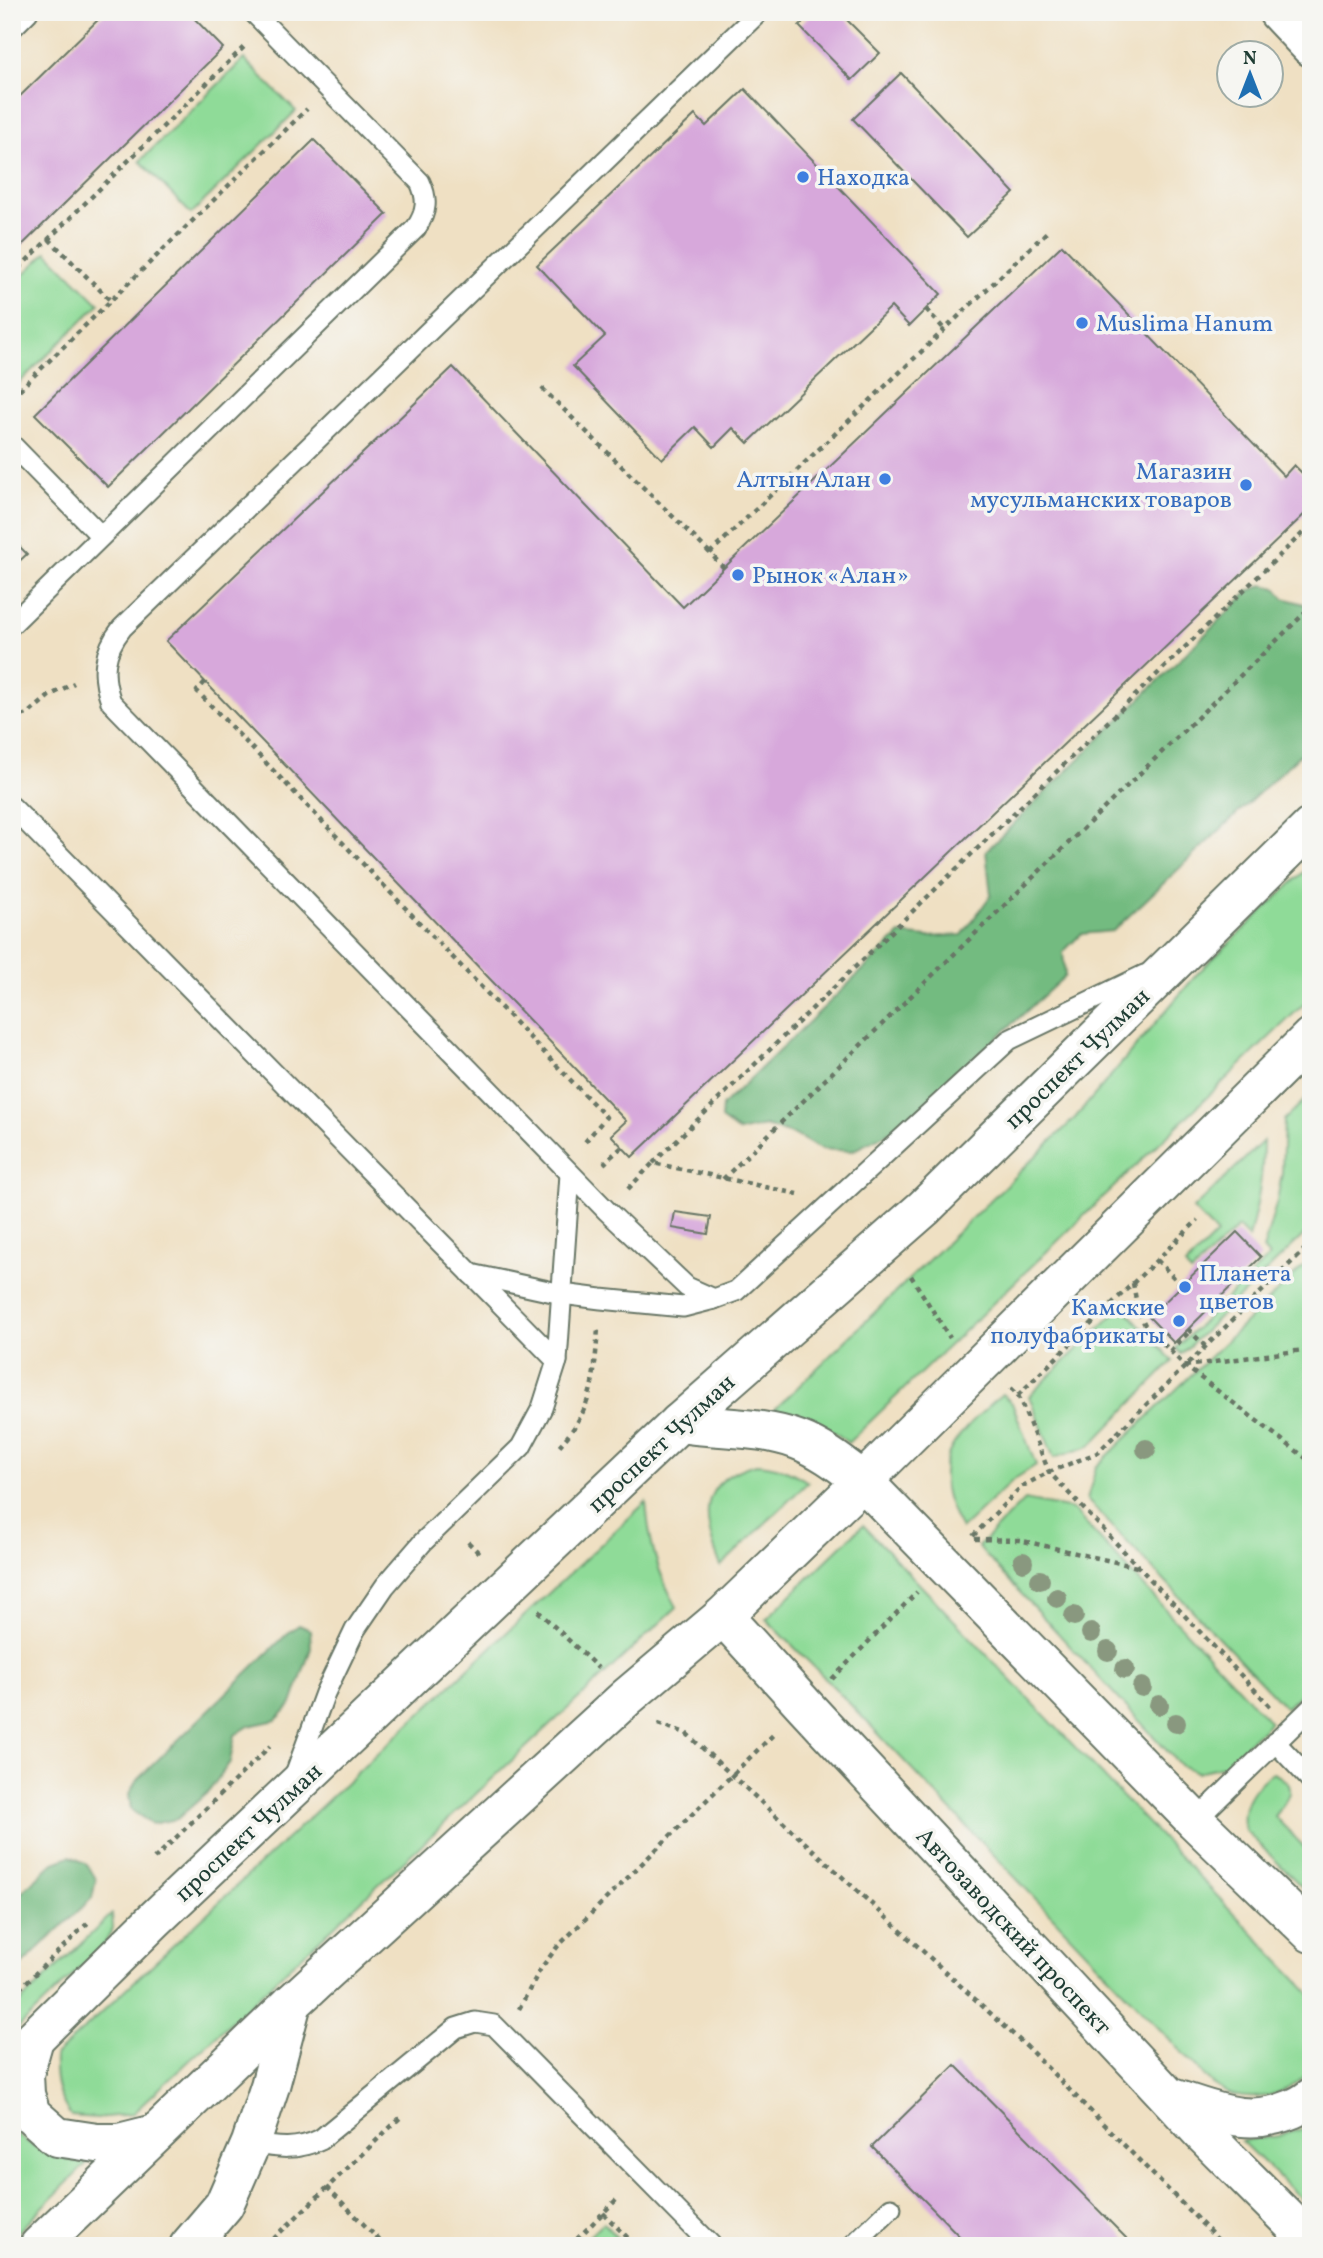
<svg xmlns="http://www.w3.org/2000/svg" width="1323" height="2258" font-family="Vollkorn,serif">
	<style>
		.green { fill: #8fdb98; stroke: #578c66; stroke-width: 2 }
		.forest { fill: #73bb80; stroke: #497c5a; stroke-width: 2 }
		.building { fill: #d7a8db }
		.lines { fill: none; stroke-linecap: round; stroke-linejoin: round }
		.service-casing { stroke: #687666; stroke-width: 23 }
		.minor-casing { stroke: #687666; stroke-width: 42 }
		.tertiary-casing { stroke: #687666; stroke-width: 42 }
		.secondary-casing { stroke: #687666; stroke-width: 42 }
		.path { stroke: #687666; stroke-width: 4.5; stroke-dasharray: 5 5; stroke-linecap: butt }
		.service { stroke: #fff; stroke-width: 19 }
		.minor { stroke: #fff; stroke-width: 38 }
		.tertiary { stroke: #fff; stroke-width: 38 }
		.secondary { stroke: #fff; stroke-width: 38 }
		.tree { fill: #89987f }
		.shop-dot { fill: #3f7fe0; stroke: #f6f6f2; stroke-width: 2.5 }
		.labels { text-anchor: middle; stroke-width: 7; stroke-linejoin: round; paint-order: stroke }
		.shop-label { font-size: 24px; fill: #366cbe; stroke: #f6f6f2; text-anchor: start }
		.street-label { font-size: 24px; fill: #1f3d34; stroke: #f6f6f2 }
	</style>
	<rect width="100%" height="100%" fill="#f6f6f2"/>
	<filter id="ink" filterUnits="userSpaceOnUse"><feTurbulence type="fractalNoise" baseFrequency=".0143" numOctaves="2"/><feDisplacementMap in="SourceGraphic" scale="14" xChannelSelector="R" yChannelSelector="G"/><feConvolveMatrix kernelMatrix="1 2 1 2 8 2 1 2 1" color-interpolation-filters="sRGB"/></filter>
	<filter id="wash" filterUnits="userSpaceOnUse"><feTurbulence type="fractalNoise" baseFrequency=".00686" numOctaves="4" result="noise"/><feDisplacementMap in="SourceGraphic" scale="28" xChannelSelector="R" yChannelSelector="G"/><feGaussianBlur stdDeviation="1.57" result="paint"/><feColorMatrix in="noise" values="0 0 0 0 0 0 0 0 0 0 0 0 0 0 0 0 0 1.4 0 .05"/><feComposite in="paint" operator="in"/></filter>
	<g filter="url(#wash)">
		<rect width="100%" height="100%" fill="#efe0c3"/>
		<g class="green">
			<polygon points="244,59 296,111 191,214 140,161"/>
			<polygon points="47,252 99,304 14,388 12,286"/>
			<path d="M1311,865V997L848,1443C825,1422 803,1415 773,1411L1075,1118L1198,973Z"/>
			<polygon points="1311,1094 1311,1228 1181,1354 1176,1348 1269,1257 1263,1250 1277,1201 1282,1173 1284,1120"/>
			<path d="M1263,1141C1263,1177 1258,1203 1249,1238L1238,1227L1191,1273L1185,1266L1217,1234L1193,1209Z"/>
			<polygon points="1311,1259 1311,1684 1286,1708 1087,1500 1096,1467"/>
			<polygon points="1122,1306 1173,1361 1090,1446 1054,1458 1029,1396"/>
			<path d="M1002,1394L1012,1403L1036,1465L1013,1480L961,1529C923,1462 953,1438 1002,1394Z"/>
			<path d="M756,1464C777,1465 791,1471 808,1482L721,1566C701,1518 697,1480 756,1464Z"/>
			<polygon points="1024,1500 1072,1509 1270,1722 1224,1766 1197,1772 1181,1766 978,1547"/>
			<path d="M646,1502C649,1541 657,1573 677,1607L132,2114L97,2118L71,2116C57,2096 54,2080 55,2056Z"/>
			<path d="M863,1525L1307,1990L1311,1996V2069C1294,2092 1261,2102 1233,2095C1226,2093 1219,2088 1212,2084L829,1682L766,1619Z"/>
			<path d="M1273,1773C1300,1785 1288,1800 1274,1816L1311,1854V1896L1245,1830C1239,1807 1252,1785 1273,1773Z"/>
			<polygon points="112,1914 113,1928 104,1945 12,2034 12,2010"/>
			<polygon points="1311,2126 1311,2209 1241,2141 1279,2136"/>
			<path d="M12,2129C32,2150 59,2159 87,2163L12,2238Z"/>
			<polygon points="603,2223 625,2246 579,2246"/>
		</g>
		<g class="forest">
			<polygon points="1263,585 1276,588 1284,598 1307,605 1311,601 1311,744 1113,931 1081,934 1063,952 1065,976 898,1128 852,1151 820,1149 795,1135 765,1126 739,1132 721,1119 722,1106 900,934 928,937 962,935 991,895 986,851 1249,591"/>
			<polygon points="299,1625 310,1630 311,1648 292,1704 276,1720 249,1726 235,1735 230,1762 209,1791 177,1819 152,1824 131,1810 129,1794 137,1780 288,1633"/>
			<polygon points="70,1856 87,1864 96,1879 92,1898 12,1974 12,1901 54,1862"/>
		</g>
		<g id="blocks">
			<g class="building">
				<polygon points="106,12 188,12 223,48 12,255 12,104"/>
				<polygon points="813,12 839,12 880,53 852,80 799,26"/>
				<polygon points="901,73 1014,193 967,237 853,119"/>
				<polygon points="745,89 941,294 909,326 891,307 748,443 733,428 714,447 695,427 662,459 573,366 605,336 537,265 695,115 706,126"/>
				<polygon points="314,140 387,214 108,487 35,414"/>
				<polygon points="1062,245 1284,476 1294,465 1311,482 1311,493 1305,498 1311,504 1311,508 632,1157 611,1135 626,1121 166,641 453,367 683,607"/>
				<polygon points="12,539 27,554 12,568"/>
				<polygon points="675,1212 711,1217 708,1234 672,1228"/>
				<polygon points="1237,1232 1261,1257 1174,1343 1149,1317"/>
				<polygon points="955,2065 1134,2246 969,2246 872,2147"/>
			</g>
		</g>
	</g>
	<g filter="url(#ink)">
		<use href="#blocks" fill-opacity="0" stroke="#687666" stroke-width="2"/>
		<g class="lines">
			<defs>
				<g id="service">
					<path d="M759,12L122,628C103,652 101,674 111,702L607,1211L687,1287L714,1299L736,1291L1009,1040L1144,975"/>
					<polyline points="12,28 28,12"/>
					<polyline points="12,445 101,536"/>
					<path d="M12,624L416,228C427,212 428,199 420,182L253,12"/>
					<polyline points="12,807 557,1361"/>
					<polyline points="471,1274 562,1294 601,1299 683,1307 714,1299"/>
					<polyline points="1275,1742 1311,1780"/>
					<polyline points="294,1777 325,1693 355,1630 385,1586 423,1542 521,1447 542,1408 557,1361 570,1174"/>
					<polyline points="1195,1821 1311,1708"/>
					<path d="M251,2143C277,2148 297,2151 321,2139L456,2028L475,2022L494,2025L712,2246"/>
					<polyline points="852,2246 891,2208"/>
				</g>
				<g id="minor">
					<polyline points="1278,12 1311,47"/>
					<polyline points="189,2246 224,2205 251,2143 270,2086 292,2003"/>
				</g>
				<g id="tertiary">
					<path d="M679,1423C719,1429 761,1426 798,1440C822,1449 843,1466 863,1481L1195,1821L1311,1933"/>
					<polyline points="723,1616 805,1706 1205,2136 1311,2242"/>
					<path d="M1172,2098C1215,2111 1247,2128 1292,2109C1299,2106 1305,2103 1311,2098"/>
				</g>
				<g id="secondary">
					<polyline points="34,2039 24,2074 25,2094 31,2114 57,2137 97,2143 119,2143 155,2134"/>
					<polyline points="12,2060 154,1920 679,1423 924,1208 1311,827"/>
					<polyline points="39,2246 292,2003 627,1697 723,1616 863,1481 1311,1037"/>
				</g>
			</defs>
			<use href="#service" class="service-casing"/>
			<use href="#minor" class="minor-casing"/>
			<use href="#tertiary" class="tertiary-casing"/>
			<use href="#secondary" class="secondary-casing"/>
			<g class="path">
				<polyline points="49,239 111,301"/>
				<polyline points="12,275 244,47"/>
				<polyline points="926,309 945,330"/>
				<polyline points="542,388 710,553"/>
				<polyline points="12,397 307,109"/>
				<polyline points="1305,476 1311,474"/>
				<polyline points="724,568 710,553 1049,230"/>
				<polyline points="205,682 197,691 606,1117 585,1142"/>
				<polyline points="12,718 28,714 49,696 74,683"/>
				<polyline points="653,1163 1311,525"/>
				<polyline points="607,1164 605,1162 622,1147"/>
				<polyline points="723,1179 1311,607"/>
				<polyline points="628,1189 653,1163 798,1194"/>
				<polyline points="1157,1260 1181,1285"/>
				<polyline points="911,1276 950,1338"/>
				<polyline points="1133,1283 1138,1311 1145,1325 1185,1366 1311,1462"/>
				<polyline points="1188,1329 1205,1346"/>
				<polyline points="1170,1351 1190,1331"/>
				<polyline points="1185,1366 1311,1349"/>
				<polyline points="1011,1388 1018,1395 1049,1472 1270,1706"/>
				<polyline points="1018,1395 1198,1220"/>
				<path d="M559,1446C594,1409 594,1377 598,1329"/>
				<polyline points="973,1536 1021,1487 1049,1472 1097,1453 1311,1243"/>
				<polyline points="975,1539 1019,1540 1137,1567"/>
				<polyline points="468,1542 481,1555"/>
				<polyline points="538,1611 598,1668"/>
				<polyline points="832,1679 917,1592"/>
				<polyline points="658,1724 686,1733 1027,2047 1224,2246"/>
				<polyline points="154,1859 270,1746"/>
				<polyline points="12,1996 90,1921"/>
				<polyline points="519,2009 541,1968 558,1946 776,1732"/>
				<polyline points="327,2187 385,2246"/>
				<polyline points="603,2213 636,2246"/>
				<polyline points="266,2246 402,2116"/>
				<polyline points="570,2246 619,2197"/>
			</g>
			<use href="#service" class="service"/>
			<use href="#minor" class="minor"/>
			<use href="#tertiary" class="tertiary"/>
			<use href="#secondary" class="secondary"/>
		</g>
		<g class="tree">
			<circle cx="1146" cy="1449" r="10"/>
			<circle cx="1023" cy="1562" r="10"/>
			<circle cx="1040" cy="1580" r="10"/>
			<circle cx="1057" cy="1598" r="10"/>
			<circle cx="1074" cy="1616" r="10"/>
			<circle cx="1091" cy="1633" r="10"/>
			<circle cx="1108" cy="1651" r="10"/>
			<circle cx="1125" cy="1669" r="10"/>
			<circle cx="1142" cy="1687" r="10"/>
			<circle cx="1159" cy="1705" r="10"/>
			<circle cx="1176" cy="1723" r="10"/>
		</g>
	</g>
	<g class="shop-dot">
		<circle cx="803" cy="177" r="7"/>
		<circle cx="1082" cy="323" r="7"/>
		<circle cx="885" cy="479" r="7"/>
		<circle cx="1246" cy="485" r="7"/>
		<circle cx="738" cy="575" r="7"/>
		<circle cx="1185" cy="1287" r="7"/>
		<circle cx="1179" cy="1321" r="7"/>
	</g>
	<g class="labels">
		<g class="shop-label">
			<text x="817" y="185">Находка</text>
			<text x="1096" y="331">Muslima Hanum</text>
			<text x="1232" y="479" text-anchor="end">Магазин<tspan x="1232" dy="28">мусульманских товаров</tspan></text>
			<text x="871" y="487" text-anchor="end">Алтын Алан</text>
			<text x="752" y="583">Рынок «Алан»</text>
			<text x="1199" y="1281">Планета<tspan x="1199" dy="28">цветов</tspan></text>
			<text x="1165" y="1315" text-anchor="end">Камские<tspan x="1165" dy="28">полуфабрикаты</tspan></text>
		</g>
		<g class="street-label">
			<text transform="translate(1077 1058) rotate(-44)" y="8">проспект Чулман</text>
			<text transform="translate(661 1443) rotate(-43)" y="8">проспект Чулман</text>
			<text transform="translate(248 1832) rotate(-43)" y="8">проспект Чулман</text>
			<text transform="translate(1014 1931) rotate(47)" y="8">Автозаводский проспект</text>
		</g>
	</g>
	<rect width="1323" height="2258" fill="none" stroke="#f6f6f2" stroke-width="42"/>
	<g transform="translate(1250 74)"><circle r="33" fill="#f6f6f2" stroke="#a0aca6" stroke-width="2"/>
	<path d="M0-5L12 26L0 18L-12 26Z" fill="#1f6fb2"/>
	<text y="-10" font-size="19" font-weight="bold" text-anchor="middle" fill="#1f3d34">N</text>
	</g>
</svg>
